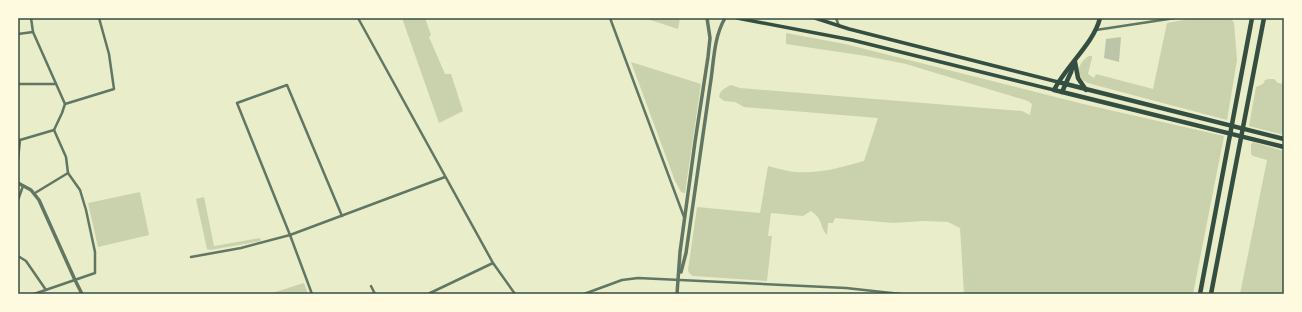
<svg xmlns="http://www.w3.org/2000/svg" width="1302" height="312" font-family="Bitter,serif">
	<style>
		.green { fill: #cad2ad }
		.building { fill: #bcc5a7 }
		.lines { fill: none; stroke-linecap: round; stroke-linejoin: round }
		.minor { stroke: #617663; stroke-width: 2.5 }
		.tertiary { stroke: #617663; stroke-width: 3.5 }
		.secondary { stroke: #344e41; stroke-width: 3.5 }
		.trunk { stroke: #344e41; stroke-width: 4.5 }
		.neatline { fill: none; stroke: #344e41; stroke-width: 1.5 }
	</style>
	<rect width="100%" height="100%" fill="#e9edc9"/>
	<g class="green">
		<polygon points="402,18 425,18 431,35 429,37 445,74 451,74 463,111 439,123"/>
		<polygon points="644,18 680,18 678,29"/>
		<path d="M1218,18H1231L1234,23L1237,60L1227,120L1095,85C1092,84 1088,83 1086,82C1073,74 1080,61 1089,56H1092V58L1088,74L1094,78L1096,74L1153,89L1167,23L1189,19Z"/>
		<path d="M786,33L845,44L1083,104L1224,136L1193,294H964L960,228L948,222L924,221L893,223L835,218L833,223H828L827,235C819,226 824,220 811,211L803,216L771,213L768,236H772L767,281L693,276L689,273L688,270L697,207L760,213L768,166C777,168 786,171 795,172C819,174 842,167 864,161L878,118L744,107L735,102L724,101L719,97C720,90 725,88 731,85L740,88L1022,111L1030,115L1032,104L1028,101L906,64L866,56L786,44Z"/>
		<polygon points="631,62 701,84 685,193 684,193 681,192 675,181"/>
		<polygon points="1269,79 1274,79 1278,83 1284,84 1284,135 1249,126 1256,87 1263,84 1265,80"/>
		<polygon points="1253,142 1284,151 1284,294 1240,294 1267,160 1253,156 1251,154 1251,145"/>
		<polygon points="140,192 149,235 98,247 88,203"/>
		<polygon points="204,197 214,246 260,238 261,241 210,250 207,249 196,199"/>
		<polygon points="304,283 308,294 269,294"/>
	</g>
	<polygon class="building" points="1121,37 1119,62 1104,58 1106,39"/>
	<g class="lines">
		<g class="minor">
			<polyline points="31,18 33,32 65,104"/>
			<polyline points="358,18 493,263 515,294"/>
			<polyline points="610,18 684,217"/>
			<polyline points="836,18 839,26"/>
			<polyline points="1096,30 1175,18"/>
			<polyline points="18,34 33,32"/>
			<polyline points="18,84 56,84"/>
			<polyline points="18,160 20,140 54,130 62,113 65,104 114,89 109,54 99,18"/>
			<polyline points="35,193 68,173 66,157 54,130"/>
			<polyline points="18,200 23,186"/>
			<polyline points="18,256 26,261 46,290"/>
			<polyline points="191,257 241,248 290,235 445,177"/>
			<polyline points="371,286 375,294"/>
			<polyline points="34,294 95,273 95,252 86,210 80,190 68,173"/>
			<polyline points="312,294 290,235 237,103 287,85 342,216"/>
			<polyline points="428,294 493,263"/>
			<polyline points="584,294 622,280 638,278 846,288 901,294"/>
		</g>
		<g class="tertiary">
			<polyline points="18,183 31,190 39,200 75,280 82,294"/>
			<path d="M681,272L686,253C694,197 702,142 710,86C714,63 713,39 725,18"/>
			<polyline points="677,294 680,252 695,142 708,57 710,38 707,18"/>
		</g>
		<g class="secondary">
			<polyline points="737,18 852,40 1054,90"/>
			<polyline points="815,18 849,29 1058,82"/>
		</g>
		<g class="trunk">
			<path d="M1100,18C1094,43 1066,66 1054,90L1284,147"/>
			<polyline points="1075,62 1078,78 1086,90"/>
			<polyline points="1058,82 1284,139"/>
			<polyline points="1062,92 1071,72 1074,62"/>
			<polyline points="1200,294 1252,18"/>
			<polyline points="1211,294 1264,18"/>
		</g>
	</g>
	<rect width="1302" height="312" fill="none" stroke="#fefae0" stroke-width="38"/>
	<rect x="19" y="19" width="1264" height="274" class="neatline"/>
</svg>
